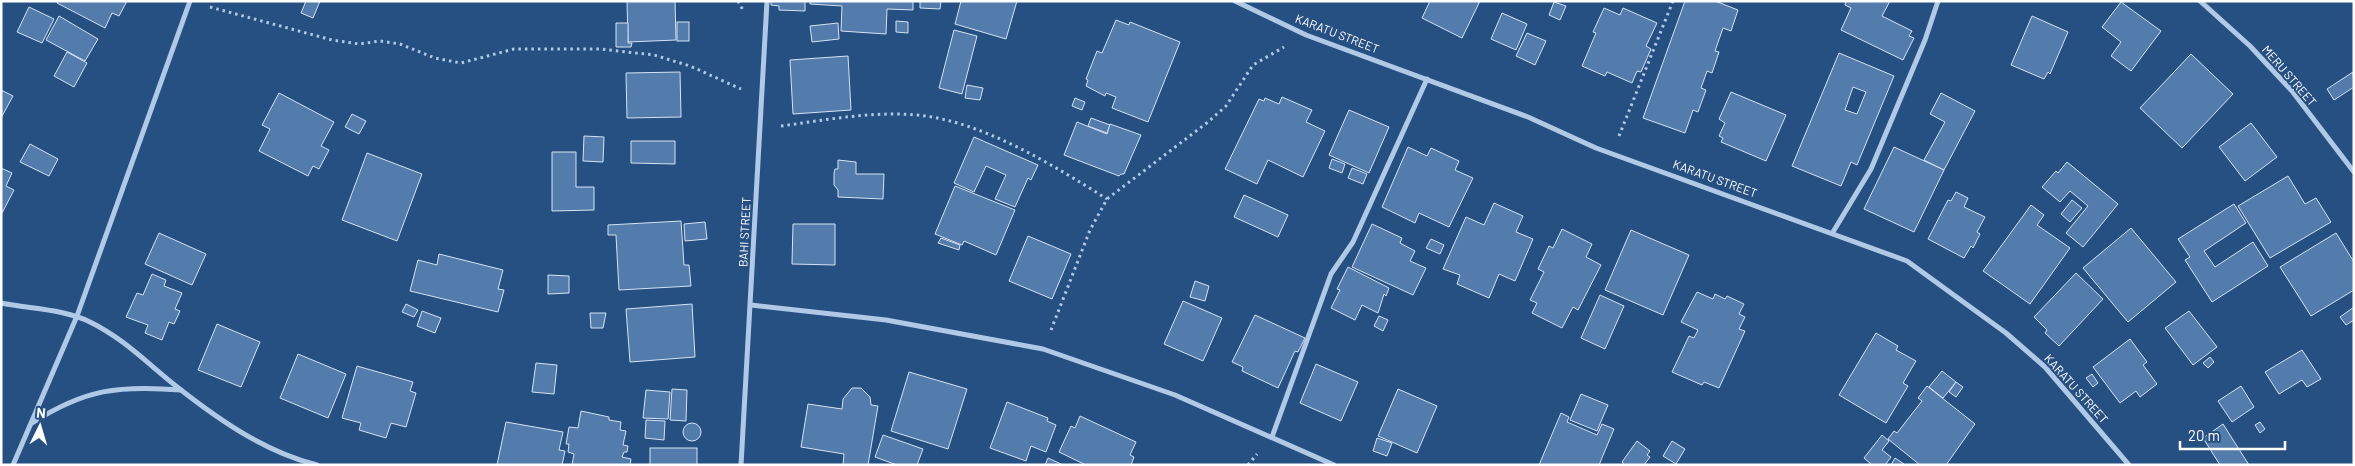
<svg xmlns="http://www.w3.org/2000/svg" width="2355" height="466" font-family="Barlow,sans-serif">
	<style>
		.building { fill: #537cac; stroke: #d3e3f5; fill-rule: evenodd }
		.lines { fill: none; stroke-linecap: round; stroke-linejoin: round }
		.path { stroke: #afc9e7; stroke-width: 3; stroke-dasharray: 2.5 4; stroke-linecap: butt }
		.street { stroke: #afc9e7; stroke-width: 5 }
		.labels { text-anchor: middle; stroke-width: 4; stroke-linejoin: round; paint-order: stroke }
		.street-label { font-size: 12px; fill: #fff; stroke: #275082 }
	</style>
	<rect width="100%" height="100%" fill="#275082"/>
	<g class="building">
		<polygon points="58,1 127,1 119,16 112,13 105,28 57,3"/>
		<polygon points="306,1 320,1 313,18 301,13"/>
		<polygon points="627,1 675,1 676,40 628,42"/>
		<polygon points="771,1 805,1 805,11 779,10 779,6 771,5"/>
		<polygon points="810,1 913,1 913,10 887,9 886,34 841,31 842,6 810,4"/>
		<polygon points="920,1 941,1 940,9 920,8"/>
		<polygon points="961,1 1017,1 1006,39 955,24"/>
		<polygon points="1430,1 1480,1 1462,38 1422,18"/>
		<polygon points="1685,1 1715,1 1738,10 1731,31 1723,28 1715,51 1719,52 1712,73 1707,71 1701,88 1706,90 1698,112 1693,110 1685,133 1643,118"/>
		<polygon points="1846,1 1890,1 1882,16 1912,31 1909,36 1914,38 1903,60 1841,30 1851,8 1845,5"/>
		<polygon points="1554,2 1566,6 1560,20 1549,15"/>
		<polygon points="2121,2 2161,31 2131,71 2111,56 2121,42 2102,27"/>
		<polygon points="29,7 54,19 42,43 17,32"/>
		<polygon points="1604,8 1620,15 1623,8 1657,23 1646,46 1651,49 1641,72 1637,71 1632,83 1607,72 1605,76 1582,66 1596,33 1593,32"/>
		<polygon points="1502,13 1527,24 1516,50 1491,39"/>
		<polygon points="59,16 98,39 85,61 46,40"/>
		<polygon points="2032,16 2068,32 2050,74 2048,72 2044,79 2011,65"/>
		<polygon points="1116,20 1129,25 1130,22 1180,42 1148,122 1112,108 1116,97 1106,93 1105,96 1086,86 1088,80 1086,79 1097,51 1102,53"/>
		<polygon points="896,21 908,22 908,33 896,32"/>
		<rect x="677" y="22" width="12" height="19"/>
		<polygon points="616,23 628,23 628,43 632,43 631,47 616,47"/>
		<polygon points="838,23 839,39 812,42 810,26"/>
		<polygon points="954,30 977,36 962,94 939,88"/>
		<polygon points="1527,33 1546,41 1535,65 1516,56"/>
		<polygon points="67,52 87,63 74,87 54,76"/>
		<path d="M1839,53L1894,76L1857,165L1851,162L1841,186L1792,166ZM1853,87L1866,92L1857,114L1845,110Z"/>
		<polygon points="2191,54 2233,94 2182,148 2140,108"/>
		<polygon points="848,56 851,110 793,114 790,60"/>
		<polygon points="680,72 681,117 627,118 626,73"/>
		<polygon points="2353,72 2354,87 2334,100 2327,89"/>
		<polygon points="967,85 983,88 980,100 965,98"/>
		<polygon points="1,90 13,96 1,118"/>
		<polygon points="1731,92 1786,115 1766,161 1721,142 1723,138 1719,136 1725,123 1719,119"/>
		<polygon points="279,93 334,122 321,146 329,150 319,169 313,166 308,176 259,151 270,129 262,125"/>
		<polygon points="1941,93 1975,111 1944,170 1924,160 1945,122 1930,114"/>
		<polygon points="1282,97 1312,110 1306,122 1325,131 1303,177 1268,160 1257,184 1225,169 1259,99 1264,101 1265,98 1279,104"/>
		<polygon points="1075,98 1085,102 1082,110 1072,106"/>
		<polygon points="1349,110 1389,127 1369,173 1329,155"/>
		<polygon points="352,114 366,121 359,134 345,127"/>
		<polygon points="1091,118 1110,125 1107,133 1088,126"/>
		<polygon points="1077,122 1107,134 1110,124 1141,135 1124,174 1121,174 1119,176 1064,155"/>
		<polygon points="2251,123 2277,157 2245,181 2219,147"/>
		<polygon points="584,136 604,137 603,162 583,161"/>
		<polygon points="974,137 1038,165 1031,180 1028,178 1015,207 995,199 1006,175 986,166 974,192 954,183"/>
		<polygon points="631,141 675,141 675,164 631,163"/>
		<polygon points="30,144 58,159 49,176 20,162"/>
		<polygon points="1408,147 1427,156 1431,148 1459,161 1455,170 1473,178 1449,227 1419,213 1415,223 1382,207"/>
		<polygon points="1894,147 1944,170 1914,232 1864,209"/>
		<polygon points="552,152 576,152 576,187 594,187 594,210 552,211"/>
		<polygon points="367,153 422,174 397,241 342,220"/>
		<polygon points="1332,159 1345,164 1342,173 1329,168"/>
		<polygon points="838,160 856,162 856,174 884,174 883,199 838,197 838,190 834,185 834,173 835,169 838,169"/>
		<polygon points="2067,162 2118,204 2083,247 2066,233 2088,206 2070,191 2060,202 2042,187 2056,171 2058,173"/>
		<polygon points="1,168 12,173 6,186 14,190 1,215"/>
		<polygon points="1352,168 1367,174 1363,184 1348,178"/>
		<polygon points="2288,176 2305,204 2316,198 2331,222 2270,258 2238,206"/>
		<polygon points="955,186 1015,210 996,255 964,241 962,245 935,234"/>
		<polygon points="1956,192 1968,198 1964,207 1985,217 1977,232 1980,234 1973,248 1971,246 1964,258 1928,239 1948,200 1951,201"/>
		<polygon points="1244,195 1288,215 1278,237 1234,217"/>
		<polygon points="2072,200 2082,208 2070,222 2061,214"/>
		<polygon points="1494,203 1523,216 1516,232 1533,239 1515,281 1499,274 1489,298 1457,284 1460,275 1443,269 1466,217 1484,225"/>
		<polygon points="2234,204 2246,223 2204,251 2215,267 2253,242 2268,266 2212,302 2185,260 2190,257 2178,239"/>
		<polygon points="2031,205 2044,215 2037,225 2070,248 2030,304 1983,271"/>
		<polygon points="681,221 684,265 689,265 691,286 619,290 616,235 608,235 608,225"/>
		<polygon points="705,222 707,239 685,241 684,224"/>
		<polygon points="793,224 835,224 835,265 792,264"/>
		<polygon points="1372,224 1402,238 1400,243 1415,251 1410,261 1426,268 1413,295 1352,267"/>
		<polygon points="2131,228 2176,282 2128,322 2083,268"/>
		<polygon points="1562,229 1592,244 1586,257 1601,265 1578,310 1573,307 1562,328 1532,313 1537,303 1530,300 1544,272 1538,269 1549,246 1553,248"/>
		<polygon points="1631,230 1689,255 1663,315 1605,290"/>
		<polygon points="159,233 206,254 192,285 145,264"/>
		<polygon points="2336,233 2354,262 2354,290 2311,316 2280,267"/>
		<polygon points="1028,236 1071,254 1052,299 1009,281"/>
		<polygon points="941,238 960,245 959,250 938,243"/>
		<polygon points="1431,239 1444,245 1440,254 1426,248"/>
		<polygon points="439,254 503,270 498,289 504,290 498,312 410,291 418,260 437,265"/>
		<polygon points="1348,267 1389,288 1386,296 1384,294 1378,313 1362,305 1355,320 1331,308 1340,290 1337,289"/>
		<polygon points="2076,273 2103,299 2059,346 2045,333 2047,330 2034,317"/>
		<polygon points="152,274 166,280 164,286 182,293 175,309 180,311 174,324 169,322 162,340 145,333 148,325 126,317 137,293 143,295"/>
		<polygon points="548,275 569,276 569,293 548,294"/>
		<polygon points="1195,281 1209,286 1205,301 1190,297"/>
		<polygon points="1697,292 1713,299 1715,294 1725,299 1727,296 1744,304 1739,314 1745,317 1739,329 1745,331 1719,388 1704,382 1702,385 1672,372 1689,336 1694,338 1698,330 1681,322"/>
		<polygon points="1600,295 1624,306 1605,349 1581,338"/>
		<polygon points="1183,301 1222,318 1203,361 1164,344"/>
		<polygon points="406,304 418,310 414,317 402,312"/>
		<polygon points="692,304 695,357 630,362 626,309"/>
		<polygon points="2354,307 2354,320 2346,325 2340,317"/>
		<polygon points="422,311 441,318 435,333 417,326"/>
		<polygon points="2189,311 2217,347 2193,365 2165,328"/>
		<polygon points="590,313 606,313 603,328 591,328"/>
		<polygon points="1255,315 1305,338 1298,352 1295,351 1278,388 1242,371 1243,367 1232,362"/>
		<polygon points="1379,316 1388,320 1383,331 1374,326"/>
		<polygon points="217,324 260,342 241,387 198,370"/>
		<polygon points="1876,333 1898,346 1896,350 1916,361 1903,383 1908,386 1886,423 1839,395"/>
		<polygon points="2130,339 2147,362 2143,365 2157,384 2140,397 2136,391 2120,403 2093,367"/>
		<polygon points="2302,350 2321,379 2307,387 2302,380 2279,394 2265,372"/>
		<polygon points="298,354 346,374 328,418 280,398"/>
		<polygon points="2210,357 2214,362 2208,368 2203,363"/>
		<polygon points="536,363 557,365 554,394 532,392"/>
		<polygon points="1316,364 1358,382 1341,421 1300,403"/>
		<polygon points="357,366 413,382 410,391 416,393 406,427 391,423 386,438 359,430 361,423 342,418"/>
		<polygon points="1942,371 1956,382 1943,398 1929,387"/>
		<polygon points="909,372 967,389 948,449 891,431"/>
		<polygon points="2092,374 2098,383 2093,387 2086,378"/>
		<polygon points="1956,382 1963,387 1956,397 1949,392"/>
		<polygon points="1927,386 1975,424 1946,465 1920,465 1888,439 1894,431 1897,433 1922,401 1918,398"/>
		<polygon points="2241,386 2254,407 2232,422 2218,401"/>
		<polygon points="852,388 861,388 870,397 871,405 878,406 868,465 843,465 844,454 801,447 808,404 842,409 843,399"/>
		<polygon points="672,389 687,390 686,421 670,420"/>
		<polygon points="1398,389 1437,406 1417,453 1378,436"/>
		<polygon points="646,390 670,392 668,419 643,418"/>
		<polygon points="1581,394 1608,405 1597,431 1570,420"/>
		<polygon points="1007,402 1048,418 1047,421 1056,425 1046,452 1031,446 1026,461 990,448"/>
		<polygon points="581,411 609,417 609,420 621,422 620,430 626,431 623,445 628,446 627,452 624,452 622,457 631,459 630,465 572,465 574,454 568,452 569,444 566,444 569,427 578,428"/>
		<polygon points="1561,413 1569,417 1567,422 1597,435 1602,424 1614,429 1599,465 1539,465"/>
		<polygon points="1080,416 1136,442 1130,455 1134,457 1131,465 1086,465 1059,452 1071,426 1075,428"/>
		<polygon points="646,420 665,421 664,440 645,438"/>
		<polygon points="506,422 563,432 559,450 565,451 562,465 497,465"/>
		<polygon points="2260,422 2265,429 2260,433 2255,425"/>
		<circle cx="692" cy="432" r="9"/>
		<polygon points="2223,424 2249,465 2220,465 2203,438"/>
		<polygon points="883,435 923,449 917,465 897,465 875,457"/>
		<polygon points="1882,435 1889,441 1882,450 1891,457 1885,465 1872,465 1864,458"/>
		<polygon points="1377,438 1392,443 1387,456 1373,451"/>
		<polygon points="1637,441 1650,451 1647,455 1650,457 1644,465 1625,465 1622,462"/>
		<polygon points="1672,441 1685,449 1676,464 1663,456"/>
		<rect x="650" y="448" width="47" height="17"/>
		<polygon points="1048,458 1063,465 1045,465"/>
		<polygon points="1895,458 1904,464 1904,465 1891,465"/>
	</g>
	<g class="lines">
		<g class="path">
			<polyline points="738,1 744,12"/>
			<polyline points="210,7 332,40 359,44 380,41 400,44 435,58 461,63 514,49 601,49 654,55 690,66 741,89"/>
			<path d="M781,126C826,120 871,111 917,115C982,121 1053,165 1107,199"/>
			<polyline points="1619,136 1673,1"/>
			<polyline points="1051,330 1090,230 1107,199 1208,122 1226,106 1253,65 1284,47"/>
			<polyline points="1248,465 1257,454"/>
		</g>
		<g class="street">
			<polyline points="1235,1 1306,35 1528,117 1596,148 1907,261 2006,333 2045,367 2129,465"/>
			<polyline points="2200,1 2250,46 2292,91 2354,172"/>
			<polyline points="1833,232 1871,169 1925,40 1938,1"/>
			<path d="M1,303C30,309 64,309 90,322C125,339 151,367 181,390C222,422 266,452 317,465"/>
			<polyline points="751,305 886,320 1043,349 1175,395 1334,465"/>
			<path d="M32,423C85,389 119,385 181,390"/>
			<polyline points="1272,437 1331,274 1353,242 1427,79"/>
			<polyline points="13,465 77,316 190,1"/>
			<polyline points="741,465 767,1"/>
		</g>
	</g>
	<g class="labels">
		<g class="street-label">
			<text transform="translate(1337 34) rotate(21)" y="4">KARATU STREET</text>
			<text transform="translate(2289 76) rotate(49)" y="4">MERU STREET</text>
			<text transform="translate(1715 179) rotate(20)" y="4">KARATU STREET</text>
			<text transform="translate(745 232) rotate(-87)" y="4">BAHI STREET</text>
			<text transform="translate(2076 389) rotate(48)" y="4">KARATU STREET</text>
		</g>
	</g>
	<rect width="2355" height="466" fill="none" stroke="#ffffff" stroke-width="5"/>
	<g transform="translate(40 426) rotate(5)" stroke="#275082" stroke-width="4" paint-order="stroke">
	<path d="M0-4L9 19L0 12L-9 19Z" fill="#ffffff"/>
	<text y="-8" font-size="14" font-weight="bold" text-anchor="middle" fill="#ffffff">N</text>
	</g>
	<path d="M2180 441v8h105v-8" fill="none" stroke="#ffffff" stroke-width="2.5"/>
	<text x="2188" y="441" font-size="15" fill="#ffffff" stroke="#275082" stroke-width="4" paint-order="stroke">20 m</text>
</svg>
